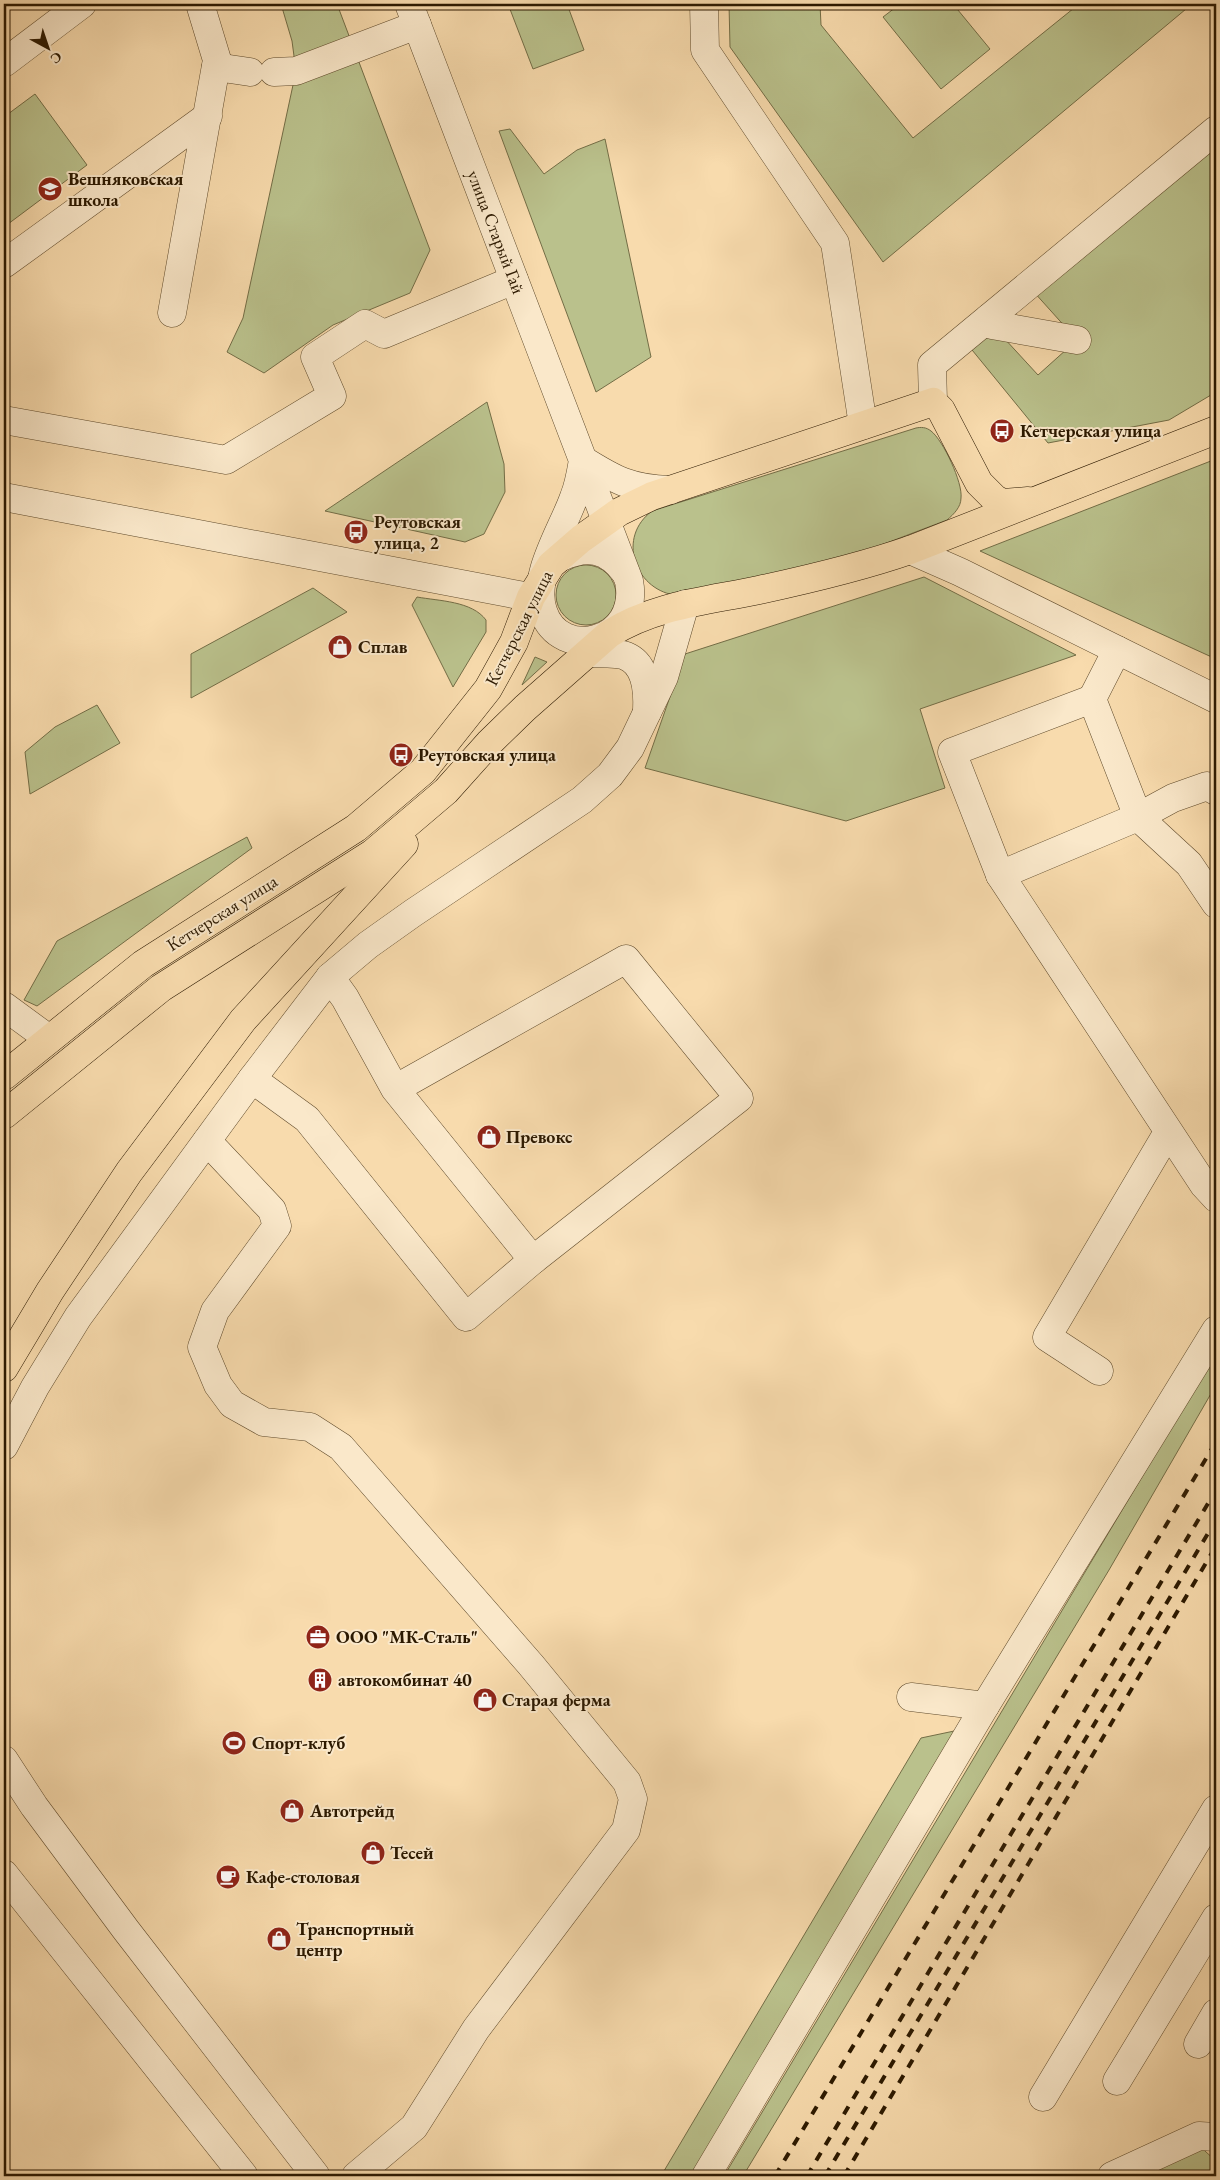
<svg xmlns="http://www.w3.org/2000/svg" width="1220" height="2180" font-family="'EB Garamond',serif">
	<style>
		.green { fill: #bac18c; stroke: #736d46 }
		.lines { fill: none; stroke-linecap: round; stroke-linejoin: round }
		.minor-casing { stroke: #5f4a2b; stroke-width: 29 }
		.major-casing { stroke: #2c1900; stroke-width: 29 }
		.minor { stroke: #fae8ca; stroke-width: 28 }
		.major { stroke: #f8dbad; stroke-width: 28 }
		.rail { stroke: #2c1900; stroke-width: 4; stroke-dasharray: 9 9; stroke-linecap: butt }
		.labels { text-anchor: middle; stroke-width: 4; stroke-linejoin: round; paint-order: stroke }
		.poi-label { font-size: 18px; font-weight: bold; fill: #2c1900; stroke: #fae8ca; text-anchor: start }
		.street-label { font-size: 18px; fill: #2c1900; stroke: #fae8ca }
	</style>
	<rect width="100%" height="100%" fill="#f8dbad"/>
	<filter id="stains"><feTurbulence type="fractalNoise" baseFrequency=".004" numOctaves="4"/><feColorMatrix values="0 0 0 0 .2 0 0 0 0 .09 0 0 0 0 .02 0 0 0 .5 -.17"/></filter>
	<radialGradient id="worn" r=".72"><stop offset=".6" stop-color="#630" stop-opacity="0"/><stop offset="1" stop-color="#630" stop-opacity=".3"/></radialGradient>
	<g class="green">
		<polygon points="281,4 337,4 430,250 410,293 333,325 264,373 227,352 243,318 296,71 292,41"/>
		<polygon points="508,4 567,4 584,50 533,69"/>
		<polygon points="729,4 820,4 821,25 913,138 1079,4 1192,4 883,262 730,47"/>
		<polygon points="900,4 953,4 990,49 941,89 883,17"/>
		<polygon points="35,94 87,165 4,227 4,117"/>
		<polygon points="510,129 544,174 577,150 605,139 651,357 596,392 499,131"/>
		<polygon points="1216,140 1216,392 1169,420 1048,443 968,345 992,325 1038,375 1077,340 1033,291"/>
		<polygon points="487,402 504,464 505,492 484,534 465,542 325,511"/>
		<path d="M916,428C921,427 926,427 931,431C943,440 963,483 961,498C961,507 954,514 947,520L863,552L732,589L674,595C634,588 617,537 652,511Z"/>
		<polygon points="1216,459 1216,659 980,551"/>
		<circle cx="586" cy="595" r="30"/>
		<polygon points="924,577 1076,655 920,709 945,788 846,821 645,768 685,654"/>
		<polygon points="313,588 347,612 191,698 191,654"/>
		<path d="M417,597C439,601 472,601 486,620V632L453,687L412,605Z"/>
		<polygon points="535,657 547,662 522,685"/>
		<polygon points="97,705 120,743 30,794 25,752 55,727"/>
		<polygon points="247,837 252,848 37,1006 24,1000 57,941"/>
		<polygon points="1216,1353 1216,1385 1109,1570 743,2176 724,2176"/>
		<polygon points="959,1730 697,2176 661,2176 921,1738"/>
		<polygon points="1195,2142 1216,2161 1216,2171 1211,2176 1120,2176"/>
	</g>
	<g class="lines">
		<defs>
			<g id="minor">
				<path d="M409,4L629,581C641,643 560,663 543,611C531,576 563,529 574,497C579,485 581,472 583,460"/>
				<polyline points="704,4 705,50 835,243 863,425"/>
				<polyline points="4,63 82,4"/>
				<polyline points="216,67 250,72"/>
				<polyline points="274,72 296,71 417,25"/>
				<polyline points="4,264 208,116"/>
				<polyline points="172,313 217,60 200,4"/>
				<polyline points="989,318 992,325 1077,340"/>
				<polyline points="933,402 932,365 1216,130"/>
				<polyline points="4,420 226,460 332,396 315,357 365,324 384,334 514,280"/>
				<path d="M583,460C615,480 631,489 670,490"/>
				<polyline points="4,497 540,599"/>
				<polyline points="910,550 960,572 1216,699"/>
				<path d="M561,557C587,545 607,548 625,572"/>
				<polyline points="1117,650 1092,699 1138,817 1000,875 1204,1185 1216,1198"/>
				<path d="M588,653C599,653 612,653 623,655C647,662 648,693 647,712"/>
				<polyline points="1216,791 1207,786 1173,798 1138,817 1189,864 1216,904"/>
				<polyline points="1000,875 952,752 1092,699"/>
				<polyline points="330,977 345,998 395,1089 533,1260 739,1098 626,959 395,1089"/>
				<polyline points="4,1006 49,1039"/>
				<polyline points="252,1079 307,1119 466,1317 533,1260"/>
				<polyline points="207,1141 272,1210 277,1226 215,1311 202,1347 218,1385 232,1404 264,1422 310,1427 341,1447 531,1665 627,1782 633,1799 626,1830 476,2029 414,2127 356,2176"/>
				<polyline points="1099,1371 1047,1337 1168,1132"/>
				<polyline points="4,1446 35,1387 78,1317 252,1079 330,977 368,945 413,913 582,800 610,775 630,748 664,677 685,604"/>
				<polyline points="911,1697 985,1706"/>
				<polyline points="4,1760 34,1806 126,1930 316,2176"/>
				<polyline points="4,1874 244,2176"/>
				<polyline points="1198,2044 1216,2013"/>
				<polyline points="1117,2081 1216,1918"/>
				<polyline points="1043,2097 1216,1809"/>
				<polyline points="706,2176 985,1706 1216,1330"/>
				<polyline points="1112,2176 1199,2136 1216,2137"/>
			</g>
			<g id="major">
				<polyline points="4,1076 143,964 356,828 423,771 488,689 514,642 531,597 551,565 581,539 619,512 652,496 670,490 933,402 941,410 979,483 995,499 1003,503 1028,501"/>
				<path d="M4,1115L161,988L373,853L446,791L489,743L525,708L609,634C655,605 707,601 759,590C810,579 861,567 910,550L1216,430"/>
				<polyline points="4,1368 50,1291 129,1172 243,1020 404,844"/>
			</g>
		</defs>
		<use href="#minor" class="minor-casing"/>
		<use href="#major" class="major-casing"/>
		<use href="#minor" class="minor"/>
		<use href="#major" class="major"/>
		<g class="rail">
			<polyline points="775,2176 1216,1442"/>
			<polyline points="807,2176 1216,1490"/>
			<polyline points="825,2176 1216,1520"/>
			<polyline points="844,2176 1216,1546"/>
		</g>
	</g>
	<defs>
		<symbol id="school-disc" viewBox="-11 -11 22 22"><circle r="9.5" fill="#8f2418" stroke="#fae8ca"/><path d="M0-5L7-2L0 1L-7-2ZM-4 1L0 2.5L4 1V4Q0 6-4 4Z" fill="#fff"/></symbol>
		<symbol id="bus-disc" viewBox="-11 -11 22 22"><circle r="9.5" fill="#8f2418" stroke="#fae8ca"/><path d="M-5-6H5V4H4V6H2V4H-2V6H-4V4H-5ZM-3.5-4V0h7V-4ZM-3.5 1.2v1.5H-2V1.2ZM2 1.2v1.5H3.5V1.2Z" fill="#fff"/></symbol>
		<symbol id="shop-disc" viewBox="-11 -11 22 22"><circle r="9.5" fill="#8f2418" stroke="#fae8ca"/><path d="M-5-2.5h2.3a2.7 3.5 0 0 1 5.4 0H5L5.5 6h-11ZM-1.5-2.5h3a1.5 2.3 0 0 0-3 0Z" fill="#fff"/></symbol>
		<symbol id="office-disc" viewBox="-11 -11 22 22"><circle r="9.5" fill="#8f2418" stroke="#fae8ca"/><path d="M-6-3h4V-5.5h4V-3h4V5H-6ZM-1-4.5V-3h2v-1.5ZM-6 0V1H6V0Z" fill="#fff"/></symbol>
		<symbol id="building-disc" viewBox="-11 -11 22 22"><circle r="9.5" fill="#8f2418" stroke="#fae8ca"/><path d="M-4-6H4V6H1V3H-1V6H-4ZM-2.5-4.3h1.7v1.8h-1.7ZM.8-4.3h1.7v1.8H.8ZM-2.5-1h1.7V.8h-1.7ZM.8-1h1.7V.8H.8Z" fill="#fff"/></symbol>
		<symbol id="stadium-disc" viewBox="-11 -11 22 22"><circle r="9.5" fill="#8f2418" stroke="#fae8ca"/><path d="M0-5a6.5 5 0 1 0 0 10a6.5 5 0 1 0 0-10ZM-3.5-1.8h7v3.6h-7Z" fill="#fff"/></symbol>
		<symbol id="cafe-disc" viewBox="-11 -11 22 22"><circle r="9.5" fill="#8f2418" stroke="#fae8ca"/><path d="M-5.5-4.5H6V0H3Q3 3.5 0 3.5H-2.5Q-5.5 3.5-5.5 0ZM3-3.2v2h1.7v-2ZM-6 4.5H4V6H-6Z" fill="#fff"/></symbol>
	</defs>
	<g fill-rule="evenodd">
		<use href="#school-disc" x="36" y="175" width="28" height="28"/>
		<use href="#bus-disc" x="988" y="417" width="28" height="28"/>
		<use href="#bus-disc" x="342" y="518" width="28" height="28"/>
		<use href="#shop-disc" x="326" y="633" width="28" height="28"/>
		<use href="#bus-disc" x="387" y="741" width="28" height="28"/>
		<use href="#shop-disc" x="475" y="1123" width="28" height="28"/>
		<use href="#office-disc" x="304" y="1623" width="28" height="28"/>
		<use href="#building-disc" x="306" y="1666" width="28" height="28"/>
		<use href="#shop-disc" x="471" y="1686" width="28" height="28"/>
		<use href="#stadium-disc" x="220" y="1729" width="28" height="28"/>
		<use href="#shop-disc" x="278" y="1797" width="28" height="28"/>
		<use href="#shop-disc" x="359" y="1839" width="28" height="28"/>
		<use href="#cafe-disc" x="214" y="1863" width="28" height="28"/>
		<use href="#shop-disc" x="265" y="1925" width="28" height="28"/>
	</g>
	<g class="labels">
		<g class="poi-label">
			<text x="68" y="185">Вешняковская<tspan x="68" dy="21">школа</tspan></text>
			<text x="1020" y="437">Кетчерская улица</text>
			<text x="374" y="528">Реутовская<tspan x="374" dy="21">улица, 2</tspan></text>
			<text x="358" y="653">Сплав</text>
			<text x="418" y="761">Реутовская улица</text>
			<text x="506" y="1143">Превокс</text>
			<text x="336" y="1643">ООО "МК-Сталь"</text>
			<text x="338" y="1686">автокомбинат 40</text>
			<text x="502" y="1706">Старая ферма</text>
			<text x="252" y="1749">Спорт-клуб</text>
			<text x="310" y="1817">Автотрейд</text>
			<text x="390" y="1859">Тесей</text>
			<text x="246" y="1883">Кафе-столовая</text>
			<text x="296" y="1935">Транспортный<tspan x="296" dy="21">центр</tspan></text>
		</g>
		<g class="street-label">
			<text transform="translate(496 232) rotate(69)" y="6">улица Старый Гай</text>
			<text transform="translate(519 628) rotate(-63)" y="6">Кетчерская улица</text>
			<text transform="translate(222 913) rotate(-32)" y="6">Кетчерская улица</text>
		</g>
	</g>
	<rect width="1220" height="2180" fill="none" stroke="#f8dbad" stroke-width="20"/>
	<rect x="5" y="5" width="1210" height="2170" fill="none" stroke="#2c1900" stroke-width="2.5"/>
	<rect x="10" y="10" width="1200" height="2160" fill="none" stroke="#2c1900"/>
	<g transform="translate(48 48) rotate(140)" stroke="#fae8ca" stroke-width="4" paint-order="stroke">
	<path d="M0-4L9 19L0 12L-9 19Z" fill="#2c1900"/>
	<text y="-8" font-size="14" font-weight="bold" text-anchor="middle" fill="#2c1900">С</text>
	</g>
	<rect width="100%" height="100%" filter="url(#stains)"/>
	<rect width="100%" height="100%" fill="url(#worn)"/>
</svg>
